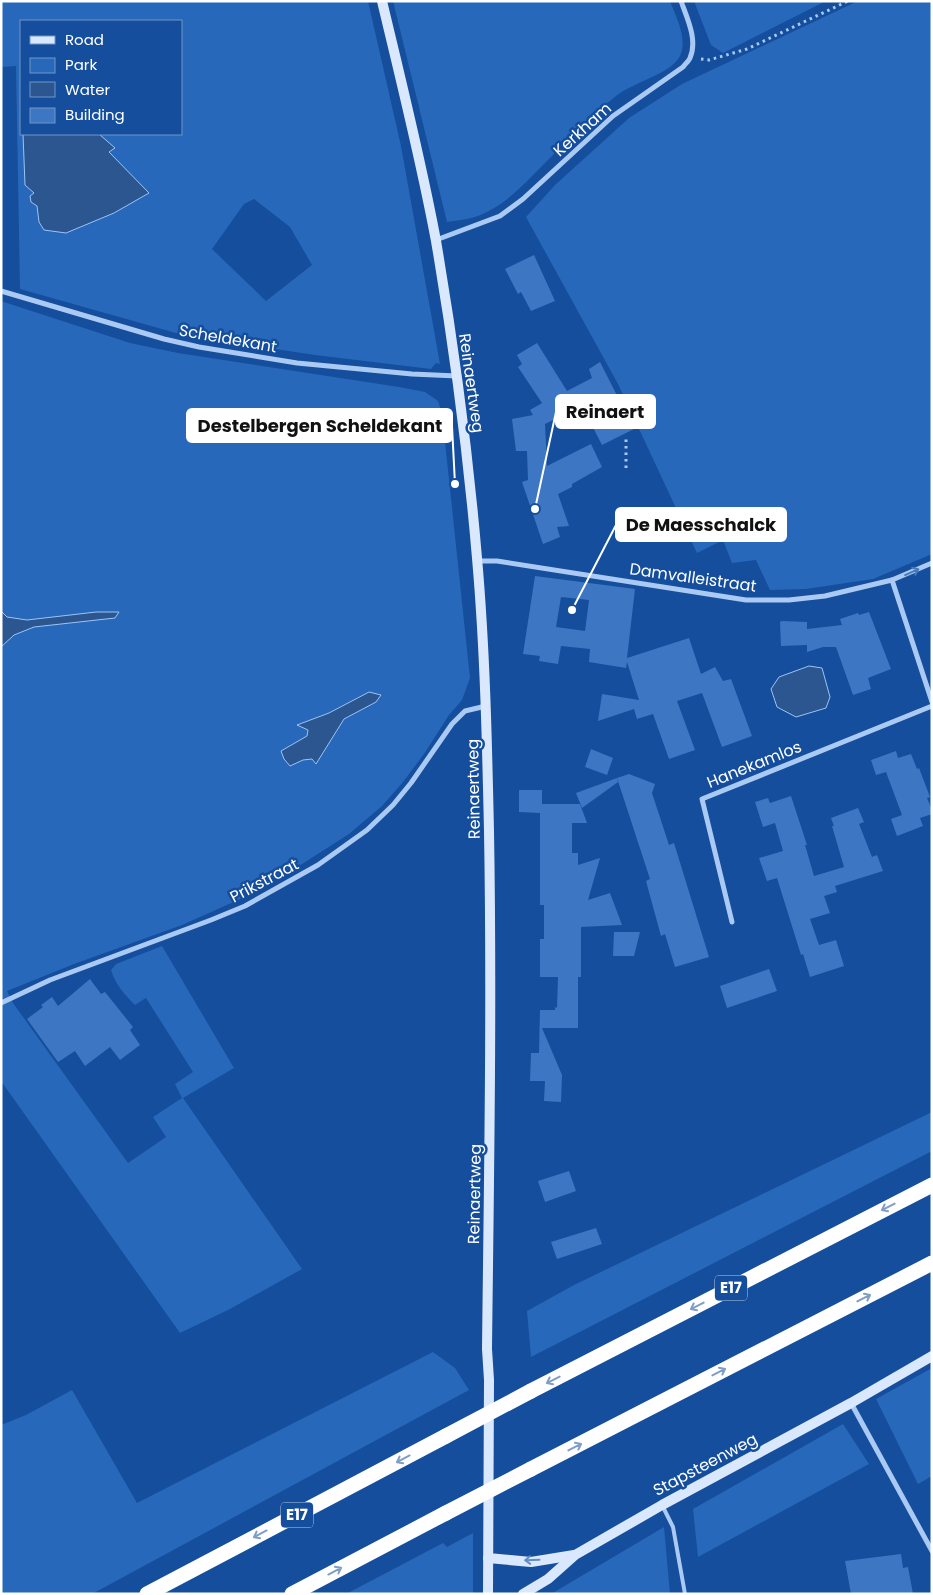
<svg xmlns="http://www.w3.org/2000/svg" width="933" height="1595" font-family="Poppins,sans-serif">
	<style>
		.green { fill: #2768bb; fill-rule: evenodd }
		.water { fill: #2b5690; stroke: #9cc5f6 }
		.building { fill: #3d77c3; fill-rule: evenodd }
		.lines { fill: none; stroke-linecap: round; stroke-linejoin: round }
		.path { stroke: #aacaf3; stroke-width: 3; stroke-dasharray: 2.5 4; stroke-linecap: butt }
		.lane { stroke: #aacaf3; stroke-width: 4 }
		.street { stroke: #aacaf3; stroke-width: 5 }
		.secondary { stroke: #dae8fd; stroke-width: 10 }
		.highway { stroke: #fff; stroke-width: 15 }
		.highway-bridge { stroke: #fff; stroke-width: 15 }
		.oneway { stroke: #4879bb }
		.oneway2 { stroke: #7e9ec9 }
		.oneway3 { stroke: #638cc3 }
		.labels { text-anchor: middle; stroke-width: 5; stroke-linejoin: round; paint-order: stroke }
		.shield { fill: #144e9d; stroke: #b8cae2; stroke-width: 1 }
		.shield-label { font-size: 15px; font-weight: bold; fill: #fff }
		.street-label { font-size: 16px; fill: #fff; stroke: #144e9d }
		.leader { fill: none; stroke: #fff; stroke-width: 2 }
		.callout-dot { fill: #fff; stroke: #144e9d; stroke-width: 2 }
		.callout { fill: #fff; stroke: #fff; stroke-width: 2 }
		.callout-label { font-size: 18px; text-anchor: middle; font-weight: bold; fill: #111 }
	</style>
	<rect width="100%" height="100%" fill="#144e9d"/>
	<g class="green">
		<path d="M1,1H368L401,146L440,364L436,363L431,369L315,355L183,335L20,289L16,66L1,67ZM21,21H181V134H21ZM254,199L290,227L312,265L266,301L212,249L244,204Z"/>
		<path d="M393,1H670C676,17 688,39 680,56C671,74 633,82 616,96C590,117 566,142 542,166C526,182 508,202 487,212C474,219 461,220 447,222Z"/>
		<polygon points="694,1 826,1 723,53 711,45"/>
		<polygon points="858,1 932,1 932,554 873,579 806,589 770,590 756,560 732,563 723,540 697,553 618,384 526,217 555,185 629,118 682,84"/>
		<path d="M1,301L130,343L178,353L399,387L425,392L438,401L442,413L470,678L462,700L449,715L424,754L403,782L382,806L349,834L299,866L247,896L182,925L74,964L7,991L13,1003L128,1163L166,1137L153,1117L182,1098L175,1084L193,1072L146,998L135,1005C125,995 115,984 111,970L116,964L162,946L234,1068L183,1098L302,1269L230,1309L180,1333L1,1081ZM369,692L376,702L344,719L316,764L312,759L303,760L281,751L307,736L308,730L298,725L329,713Z"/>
		<polygon points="932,1112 932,1151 531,1357 527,1311 574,1285"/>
		<polygon points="433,1352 455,1368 469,1390 92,1594 1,1594 1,1425 26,1415 72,1390 137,1503"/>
		<polygon points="932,1368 932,1476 918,1484 876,1399"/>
		<polygon points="843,1424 869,1464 698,1557 693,1509"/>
		<polygon points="664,1527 670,1594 551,1594"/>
		<polygon points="473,1533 473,1594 346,1594 443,1543 447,1547"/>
	</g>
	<g class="water">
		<polygon points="23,134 99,134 115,148 109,152 149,193 114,213 66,233 44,230 39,222 37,206 31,202 30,196 34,193 25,185"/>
		<polygon points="1,611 7,617 27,620 96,612 119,612 115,618 34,627 14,635 1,647"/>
		<polygon points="809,666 822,668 830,697 826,708 796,717 777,707 771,689 779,677"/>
		<polygon points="369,692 381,695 376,702 344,719 316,764 312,759 303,760 290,766 284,759 281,751 307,736 308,730 297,725 329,713"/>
	</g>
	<g class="building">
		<polygon points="534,255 555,301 531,311 521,292 518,294 505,269"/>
		<polygon points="537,343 567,391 592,378 589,369 600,362 634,429 602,445 582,406 545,424 547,466 591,444 602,467 572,484 572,487 558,494 569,526 557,527 560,537 543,544 522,482 528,480 527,451 516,451 512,419 533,415 530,410 542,403 518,367 522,364 517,355"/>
		<path d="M535,576L635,589L627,658L689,638L701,674L715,667L723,681L731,679L752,736L722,747L702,693L677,701L695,750L669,759L653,714L637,719L634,709L598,721L602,694L639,700L627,662L626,668L589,662L590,649L561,646L558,664L539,661L540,656L523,654ZM561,597L589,600L585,631L556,627Z"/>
		<polygon points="869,612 891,669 868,678 871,689 853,695 836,647 823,647 807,652 807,645 781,646 780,622 782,621 807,622 807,629 842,625 840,619 858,613 859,615"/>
		<polygon points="591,749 613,758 607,775 585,767"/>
		<polygon points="896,751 898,758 911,754 917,769 919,768 930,797 927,798 932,810 932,814 920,818 923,826 897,836 891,819 902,815 886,772 876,775 871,760"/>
		<polygon points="629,774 655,784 652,793 669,845 674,843 709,957 675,967 665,934 661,936 646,881 650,879 617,778"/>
		<polygon points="617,778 618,782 582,808 576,793"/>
		<polygon points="519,790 542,790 542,804 580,804 587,823 572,823 572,853 578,853 578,865 600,858 588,900 610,893 622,925 581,927 581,977 578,977 578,1028 542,1028 562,1075 561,1102 544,1101 545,1081 530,1081 531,1053 539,1053 540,1010 555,1010 555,1007 557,1008 558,977 540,977 540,939 544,939 544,905 540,905 540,813 519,812"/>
		<polygon points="791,796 807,845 805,845 814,876 844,867 832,826 834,826 831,818 858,808 864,822 859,824 872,857 877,855 883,871 835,886 837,892 824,896 830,913 810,919 819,945 836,940 844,966 810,977 803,954 801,955 777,878 767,881 759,858 783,851 775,823 763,827 755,802 768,798 770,803"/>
		<polygon points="614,932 640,932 634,956 613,956"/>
		<polygon points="769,969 777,991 727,1008 720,986"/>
		<polygon points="90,979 101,994 105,992 133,1027 130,1030 140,1045 120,1060 110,1047 85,1066 75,1051 58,1062 27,1019 43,1007 41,1005 52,997 58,1006"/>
		<polygon points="569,1171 576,1191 545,1202 538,1181"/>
		<polygon points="596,1228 602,1244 557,1259 551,1242"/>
		<polygon points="901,1554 903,1568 908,1567 913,1594 851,1594 845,1561"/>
	</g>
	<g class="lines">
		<g class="path">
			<polyline points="701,59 709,60 747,49 848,1"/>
			<polyline points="626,468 626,436"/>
		</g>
		<polyline class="lane" points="663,1507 673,1527 685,1594"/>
		<g class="street">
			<path d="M436,240L500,216L523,199L613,116L683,67C685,64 689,61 690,58C698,40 687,18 681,1"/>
			<polyline points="1,291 164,339 199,347 297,363 412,374 457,376"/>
			<polyline points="478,561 497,561 746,600 789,600 825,596 892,580 932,563"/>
			<polyline points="892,580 932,702"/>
			<polyline points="732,922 702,799 932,706"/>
			<polyline points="1,1003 50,980 211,920 245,906 318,865 367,830 393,805 411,783 452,724 465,711 486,706"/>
			<polyline points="851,1403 932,1551"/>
		</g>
		<g class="secondary">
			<path d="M382,1C401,81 421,160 436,241C454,346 468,452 477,558C485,649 487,740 489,831C492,1003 489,1176 487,1349L489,1380L488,1594"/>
			<polyline points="488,1558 531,1562 574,1555"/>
			<polyline points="523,1594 548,1579 575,1555 662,1505 851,1403 932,1356"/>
		</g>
		<g class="highway">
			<polyline points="531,1391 932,1185"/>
			<polyline points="531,1469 932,1263"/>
			<polyline points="147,1594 446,1436"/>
			<polyline points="292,1594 446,1513"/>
		</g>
		<g class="highway-bridge">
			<polyline points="446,1436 531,1391"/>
			<polyline points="446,1513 531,1469"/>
		</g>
	</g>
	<defs><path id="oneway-shaft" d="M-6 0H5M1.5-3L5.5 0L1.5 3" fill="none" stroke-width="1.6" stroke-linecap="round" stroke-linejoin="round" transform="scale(1.25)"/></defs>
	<use class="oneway" href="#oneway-shaft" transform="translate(912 572) rotate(-24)"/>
	<g class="oneway2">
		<use href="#oneway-shaft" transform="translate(888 1207) rotate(153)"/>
		<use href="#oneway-shaft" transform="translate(864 1298) rotate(-27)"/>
		<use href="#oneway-shaft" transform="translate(697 1306) rotate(153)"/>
		<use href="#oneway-shaft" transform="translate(719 1372) rotate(-27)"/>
		<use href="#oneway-shaft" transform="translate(553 1380) rotate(153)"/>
		<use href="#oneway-shaft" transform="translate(575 1447) rotate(-27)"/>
		<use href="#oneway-shaft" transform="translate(403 1459) rotate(152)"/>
		<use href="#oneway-shaft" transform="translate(260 1534) rotate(152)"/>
		<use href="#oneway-shaft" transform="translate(335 1571) rotate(-28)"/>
	</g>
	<use class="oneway3" href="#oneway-shaft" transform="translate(532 1560) rotate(178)"/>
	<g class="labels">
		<g class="shield">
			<rect x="715" y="1275.5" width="32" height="25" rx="4"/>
			<rect x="281" y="1502.5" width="32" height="25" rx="4"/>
		</g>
		<g class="shield-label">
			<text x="731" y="1293">E17</text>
			<text x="297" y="1520">E17</text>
		</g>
		<g class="street-label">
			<text transform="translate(582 129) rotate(-42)" y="6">Kerkham</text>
			<text transform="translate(228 338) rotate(10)" y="6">Scheldekant</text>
			<text transform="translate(472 383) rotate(82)" y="6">Reinaertweg</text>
			<text transform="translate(693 577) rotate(8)" y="6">Damvalleistraat</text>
			<text transform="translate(754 764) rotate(-22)" y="6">Hanekamlos</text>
			<text transform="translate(473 789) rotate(-91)" y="6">Reinaertweg</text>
			<text transform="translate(264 880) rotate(-28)" y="6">Prikstraat</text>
			<text transform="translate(474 1194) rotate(-89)" y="6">Reinaertweg</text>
			<text transform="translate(705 1464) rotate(-28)" y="6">Stapsteenweg</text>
		</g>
	</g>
	<path class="leader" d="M535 509L556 412M455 484L452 426M572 610L616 525"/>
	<g class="callout-dot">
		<circle cx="535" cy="509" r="5"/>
		<circle cx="455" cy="484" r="5"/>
		<circle cx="572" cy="610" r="5"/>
	</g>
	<g class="callout">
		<rect x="556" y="395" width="99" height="33" rx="5"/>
		<rect x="187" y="409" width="265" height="33" rx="5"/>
		<rect x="616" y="508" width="170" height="33" rx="5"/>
	</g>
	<g class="callout-label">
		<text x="605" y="418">Reinaert</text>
		<text x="320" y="432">Destelbergen Scheldekant</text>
		<text x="701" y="531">De Maesschalck</text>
	</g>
	<rect width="933" height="1595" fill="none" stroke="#ffffff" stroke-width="5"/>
	<rect x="20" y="20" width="162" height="115" fill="#144e9d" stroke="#7295c4"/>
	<rect x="30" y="36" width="25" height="8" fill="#dae8fd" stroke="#7295c4"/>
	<text x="65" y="45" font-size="15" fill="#ffffff">Road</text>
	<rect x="30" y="58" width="25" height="15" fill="#2768bb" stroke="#7295c4"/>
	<text x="65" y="70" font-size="15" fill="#ffffff">Park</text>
	<rect x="30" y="82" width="25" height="15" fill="#2b5690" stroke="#7295c4"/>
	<text x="65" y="95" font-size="15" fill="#ffffff">Water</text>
	<rect x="30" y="108" width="25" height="15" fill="#3d77c3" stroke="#7295c4"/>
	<text x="65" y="120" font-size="15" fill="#ffffff">Building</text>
</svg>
